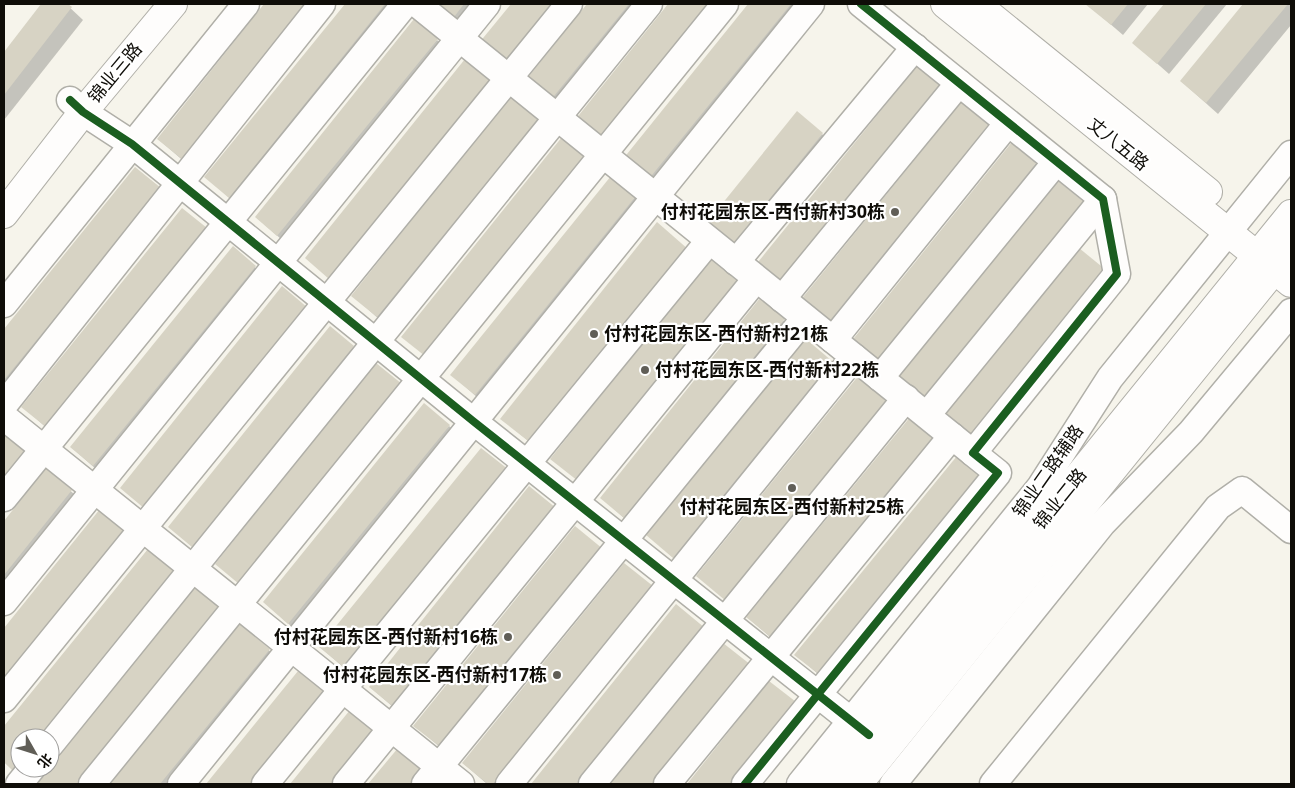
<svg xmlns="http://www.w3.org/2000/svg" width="1295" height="788" font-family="'Noto Sans','Noto Sans SC',sans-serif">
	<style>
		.shadow { fill: #0003 }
		.building { fill: #d7d3c4 }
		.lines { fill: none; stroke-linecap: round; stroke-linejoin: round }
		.street-casing { stroke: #b0afa8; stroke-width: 29 }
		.secondary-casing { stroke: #b0afa8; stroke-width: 30 }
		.street { stroke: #fefdfc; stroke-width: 26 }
		.secondary { stroke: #fefdfc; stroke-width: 28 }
		.cycleway-casing { stroke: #fff; stroke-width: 11 }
		.cycleway { stroke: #1b5e20; stroke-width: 8 }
		.poi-dot { fill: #605e57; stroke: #fff; stroke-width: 2 }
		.labels { text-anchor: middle; stroke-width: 4.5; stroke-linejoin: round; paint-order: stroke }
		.street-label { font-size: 18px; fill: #0f0d08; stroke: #fff }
		.poi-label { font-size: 18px; font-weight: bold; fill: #0f0d08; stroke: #fff; text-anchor: end }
	</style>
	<rect width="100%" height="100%" fill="#f6f4eb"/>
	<g class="shadow">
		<polygon points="43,4 66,4 83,20 4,120 4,54"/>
		<polygon points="266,4 328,4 194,170 158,139"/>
		<polygon points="346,4 393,4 241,208 206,177"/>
		<polygon points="431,4 485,4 463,31"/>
		<polygon points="513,4 573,4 516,74 481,43"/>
		<polygon points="588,4 650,4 562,112 527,80"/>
		<polygon points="750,4 811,4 660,190 624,159"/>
		<polygon points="1087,4 1148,4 1123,35"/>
		<polygon points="1165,4 1227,4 1169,74 1134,43"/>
		<polygon points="1245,4 1291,4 1291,25 1218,114 1181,81"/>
		<polygon points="437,40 449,51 290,247 256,217"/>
		<polygon points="537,120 548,132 389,328 353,296"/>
		<polygon points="990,124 1001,135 839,335 813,313"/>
		<polygon points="822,134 831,143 740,254 715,234"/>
		<polygon points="1036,163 1047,175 886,374 863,354"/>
		<polygon points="135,169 160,189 4,395 4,331"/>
		<polygon points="635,197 646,209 487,406 452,375"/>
		<polygon points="217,241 58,438 23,407"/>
		<polygon points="233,248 267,278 105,477 71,447"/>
		<polygon points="700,262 544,454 502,419"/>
		<polygon points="760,300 796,332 636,529 602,498"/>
		<polygon points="353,347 365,359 204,557 170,527"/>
		<polygon points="831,362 843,373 685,568 648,535"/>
		<polygon points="911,418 784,649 747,617"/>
		<polygon points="449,426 461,437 300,634 264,602"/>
		<polygon points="958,458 832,686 796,655"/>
		<polygon points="47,470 83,502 4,600 4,523"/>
		<polygon points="519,482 358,680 320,647"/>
		<polygon points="529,487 408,720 370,687"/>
		<polygon points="575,528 454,759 415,726"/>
		<polygon points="148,550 185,583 50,738 20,738 20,768 24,780 4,762 4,728"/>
		<polygon points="240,625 281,661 181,784 111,784"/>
		<polygon points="463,763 513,784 487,784"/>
	</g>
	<g class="building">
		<polygon points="41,4 68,4 72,7 4,95 4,52"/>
		<polygon points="264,4 307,4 182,159 157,139"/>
		<polygon points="345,4 385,4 229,198 204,177"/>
		<polygon points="430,4 464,4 451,21"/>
		<polygon points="511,4 552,4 504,63 479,43"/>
		<polygon points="587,4 629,4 550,101 525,81"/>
		<polygon points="668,4 711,4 600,140 575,120"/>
		<polygon points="748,4 791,4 648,180 623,159"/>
		<polygon points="1085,4 1128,4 1111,25"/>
		<polygon points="1164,4 1206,4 1157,64 1132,43"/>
		<polygon points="1243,4 1288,4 1206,103 1180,81"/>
		<polygon points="414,19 438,39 277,236 255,217"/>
		<polygon points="465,59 490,81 329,279 305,258"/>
		<polygon points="917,66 940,86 777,286 754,267"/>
		<polygon points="510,96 538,119 377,317 351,296"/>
		<polygon points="963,100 990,123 827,324 799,302"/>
		<polygon points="797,111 823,133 731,247 705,225"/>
		<polygon points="562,137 587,157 425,356 401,337"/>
		<polygon points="1012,142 1037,162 874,363 850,343"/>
		<polygon points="135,167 161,188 4,380 4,329"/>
		<polygon points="611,176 636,196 475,395 450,375"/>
		<polygon points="1057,180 1085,203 922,402 896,380"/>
		<polygon points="182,208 207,228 46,427 21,407"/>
		<polygon points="657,222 689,250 532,444 500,419"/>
		<polygon points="233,246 256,266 93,466 70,447"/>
		<polygon points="1079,248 1106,270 968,440 942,417"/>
		<polygon points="711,258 740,282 578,481 550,459"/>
		<polygon points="282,286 308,308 145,509 120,488"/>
		<polygon points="760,298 785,319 624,518 600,498"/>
		<polygon points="330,326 354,346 192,547 168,527"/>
		<polygon points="806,339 832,361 673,558 646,535"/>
		<polygon points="376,363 402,384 239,584 215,564"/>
		<polygon points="859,375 888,400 726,601 696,576"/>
		<polygon points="424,403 450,425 288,624 263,602"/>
		<polygon points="911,416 937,437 772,638 746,617"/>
		<polygon points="4,433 26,451 4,479"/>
		<polygon points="481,448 509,470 346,669 319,647"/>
		<polygon points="957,456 983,477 820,675 794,655"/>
		<polygon points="46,468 72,490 4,575 4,521"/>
		<polygon points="529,486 556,508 396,709 369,687"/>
		<polygon points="100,509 127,531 4,682 4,628"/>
		<polygon points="575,526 603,549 442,748 413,726"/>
		<polygon points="148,549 174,570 38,738 20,738 20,760 12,770 4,762 4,726"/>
		<polygon points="624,563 653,586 493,784 488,784 462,763"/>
		<polygon points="194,587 221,609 78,784 35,784"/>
		<polygon points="676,604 705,628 578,784 531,784"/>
		<polygon points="240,624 270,649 160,784 110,784"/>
		<polygon points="723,643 751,665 654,784 610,784"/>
		<polygon points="298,671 327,694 254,784 206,784"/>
		<polygon points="769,681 800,705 735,784 687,784"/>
		<polygon points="350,710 375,731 332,784 290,784"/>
		<polygon points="398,748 423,769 411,784 368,784"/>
	</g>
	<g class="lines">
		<defs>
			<g id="street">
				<polyline points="417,4 973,453"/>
				<polyline points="70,100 83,112 132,144 473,421 869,735"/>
				<polyline points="736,262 915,47"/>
				<polyline points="782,299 959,83"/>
				<polyline points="4,304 246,4"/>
				<polyline points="833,340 1008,123"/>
				<polyline points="880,378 1056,162"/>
				<polyline points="4,405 322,4"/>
				<polyline points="927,415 1103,199"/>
				<polyline points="4,417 461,784"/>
				<polyline points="4,498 405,4"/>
				<polyline points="4,602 487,4"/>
				<polyline points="4,699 569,4"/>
				<polyline points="50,745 649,4"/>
				<polyline points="19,784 32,768"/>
				<polyline points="92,784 725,4"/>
				<polyline points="181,784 811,4"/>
				<polyline points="265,784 709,241"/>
				<polyline points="346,784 756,279"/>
				<polyline points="425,784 805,318"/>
				<polyline points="509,784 854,357"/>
				<polyline points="592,784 906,398"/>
				<polyline points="667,784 952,436"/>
				<polyline points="745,784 998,473 973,453 1117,274 1103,199 861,4"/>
				<polyline points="800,784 1040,487 1110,378 1291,154"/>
				<polyline points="893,784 1102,524 1191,432 1291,312"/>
				<polyline points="993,784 1218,507 1242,490 1291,530"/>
			</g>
			<g id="secondary">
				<polyline points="945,4 1291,283"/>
				<polyline points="976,4 1208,192"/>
				<polyline points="4,214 83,112 173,4"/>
				<polyline points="829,784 1291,214"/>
				<polyline points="858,784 1291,249"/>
			</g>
		</defs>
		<use href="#street" class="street-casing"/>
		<use href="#secondary" class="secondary-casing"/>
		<use href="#street" class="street"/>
		<use href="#secondary" class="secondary"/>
		<defs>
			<g id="cycleway">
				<polyline points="70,100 83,112 132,144 473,421 869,735"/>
				<polyline points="745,784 998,473 973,453 1117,274 1103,199 861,4"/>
			</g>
		</defs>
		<use href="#cycleway" class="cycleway-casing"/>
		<use href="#cycleway" class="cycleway"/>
	</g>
	<g class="poi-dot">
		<circle cx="895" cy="212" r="5"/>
		<circle cx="594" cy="334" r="5"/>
		<circle cx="645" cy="370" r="5"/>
		<circle cx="792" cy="488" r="5"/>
		<circle cx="508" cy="637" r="5"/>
		<circle cx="557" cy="675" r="5"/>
	</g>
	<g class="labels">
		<g class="street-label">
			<text transform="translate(115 73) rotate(-50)" y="6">锦业三路</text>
			<text transform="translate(1118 144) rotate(39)" y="6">丈八五路</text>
			<text transform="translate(1048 471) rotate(-55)" y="6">锦业二路辅路</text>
			<text transform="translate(1060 499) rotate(-51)" y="6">锦业二路</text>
		</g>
		<g class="poi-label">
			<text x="885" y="218">付村花园东区-西付新村30栋</text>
			<text x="604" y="340" text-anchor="start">付村花园东区-西付新村21栋</text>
			<text x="655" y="376" text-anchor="start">付村花园东区-西付新村22栋</text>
			<text x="792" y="513" text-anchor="middle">付村花园东区-西付新村25栋</text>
			<text x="498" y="643">付村花园东区-西付新村16栋</text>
			<text x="547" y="681">付村花园东区-西付新村17栋</text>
		</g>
	</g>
	<rect width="1295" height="788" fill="none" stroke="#0f0d08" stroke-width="10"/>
	<g transform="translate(35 753) rotate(129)"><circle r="24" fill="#ffffff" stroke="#9f9e9c"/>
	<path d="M0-4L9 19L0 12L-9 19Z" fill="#605e57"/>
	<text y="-8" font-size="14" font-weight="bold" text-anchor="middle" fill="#0f0d08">北</text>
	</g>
</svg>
